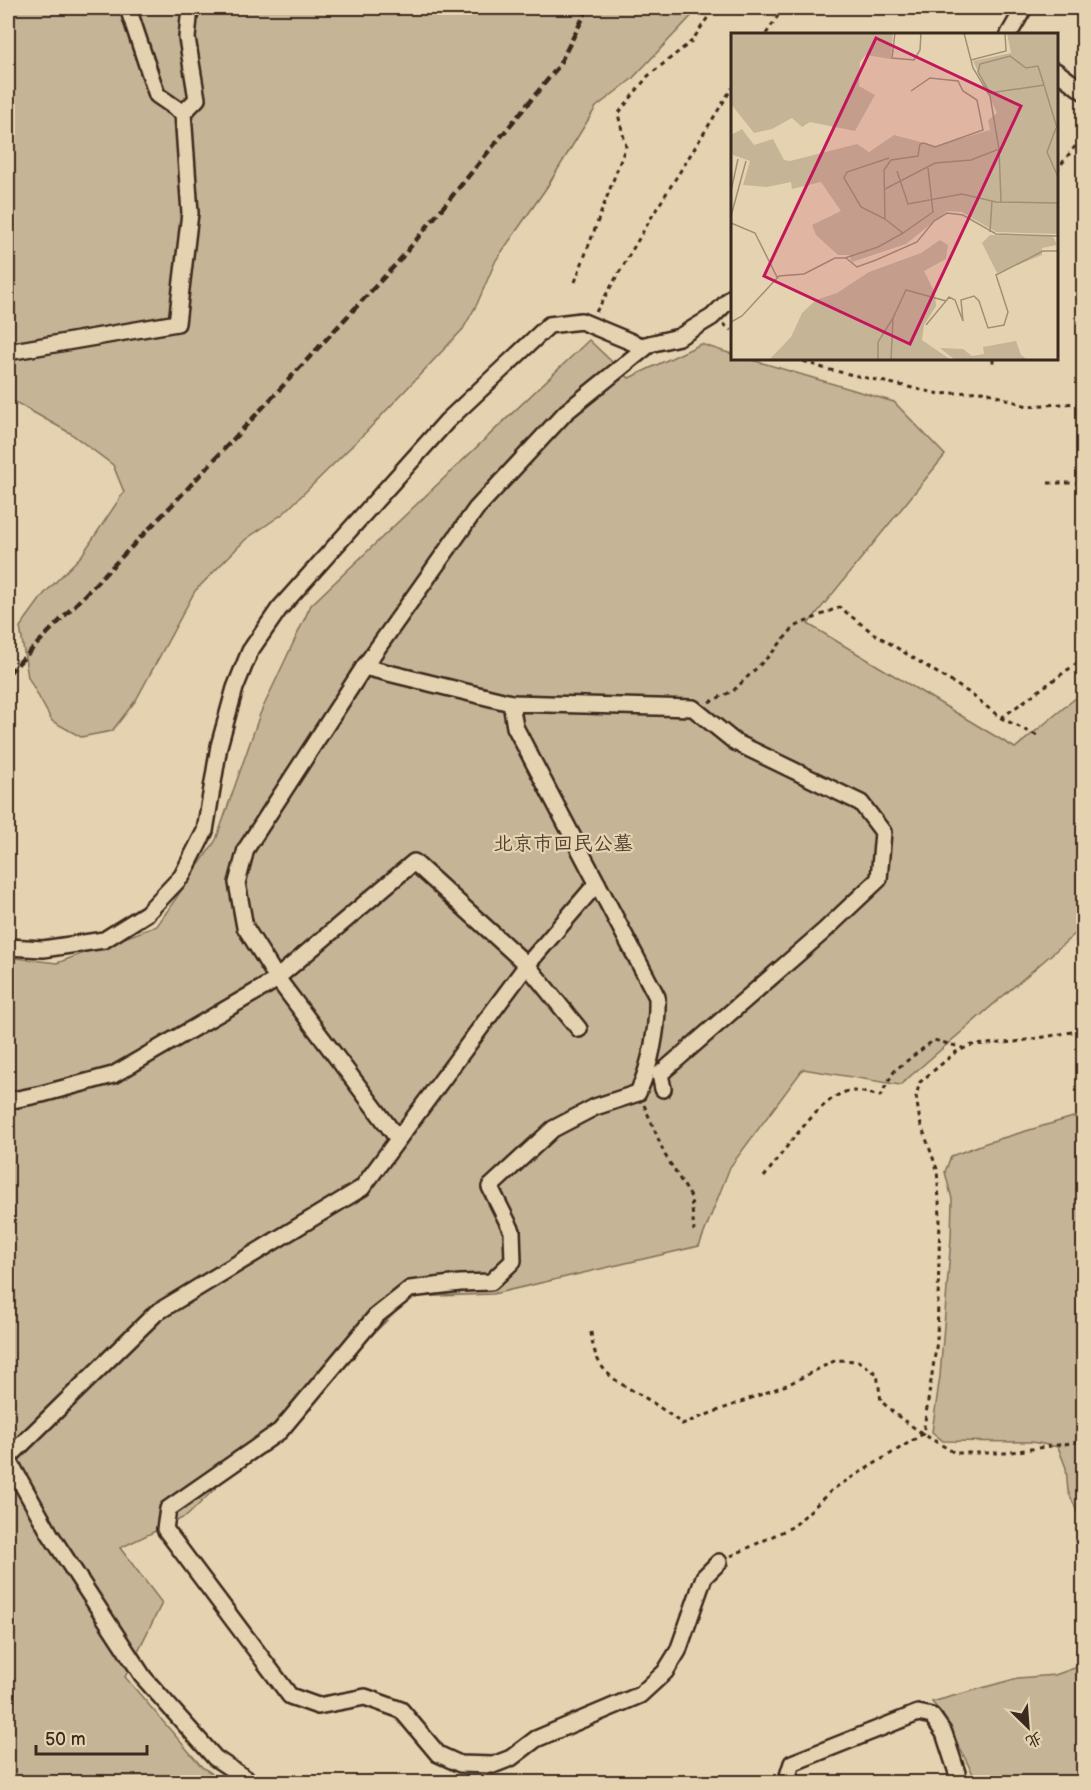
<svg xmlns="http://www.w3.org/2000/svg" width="1091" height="1790" font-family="'Balsamiq Sans','LXGW WenKai TC',sans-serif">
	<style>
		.green { fill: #c6b496; stroke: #806f5a; stroke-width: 1.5 }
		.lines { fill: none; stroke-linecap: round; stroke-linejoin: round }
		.minor-casing { stroke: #3b2a1e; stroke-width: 20 }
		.path { stroke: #3b2a1e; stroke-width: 3; stroke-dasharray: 4.5 4.5; stroke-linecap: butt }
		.minor { stroke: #e5d2b0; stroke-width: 15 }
		.rail { stroke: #3b2a1e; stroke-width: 4.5; stroke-dasharray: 9 4.5; stroke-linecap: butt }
		.labels { text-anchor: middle; stroke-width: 4.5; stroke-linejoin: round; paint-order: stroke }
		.park-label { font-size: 20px; fill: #503f30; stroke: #e5d2b0 }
		.inset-road { fill: none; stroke: #a18f76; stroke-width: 1.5 }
		.view { fill: #c2185b; fill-opacity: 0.15; stroke: #c2185b; stroke-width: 3 }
		.inset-edge { fill: none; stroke: #3b2a1e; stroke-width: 3 }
	</style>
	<rect width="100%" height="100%" fill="#e5d2b0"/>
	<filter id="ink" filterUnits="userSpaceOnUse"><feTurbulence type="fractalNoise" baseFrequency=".0167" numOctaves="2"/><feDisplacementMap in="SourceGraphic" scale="12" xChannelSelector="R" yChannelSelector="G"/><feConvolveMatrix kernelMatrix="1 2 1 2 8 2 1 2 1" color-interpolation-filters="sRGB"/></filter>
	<g filter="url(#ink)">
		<g class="green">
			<polygon points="8,8 699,8 632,79 596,107 547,187 496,260 477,304 463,329 366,432 284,513 246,539 195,591 136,700 112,731 81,737 52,721 28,677 20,627 44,594 82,555 124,492 113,465 70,433 8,398"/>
			<polygon points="589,340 629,378 701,344 732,354 732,358 749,359 894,402 945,455 808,624 1015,748 1083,692 1083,927 900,1085 803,1069 730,1167 699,1246 493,1294 411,1297 187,1516 120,1548 162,1603 125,1677 202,1767 225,1782 8,1782 8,957 57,963 157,926 216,840 260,714 311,605"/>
			<polygon points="1073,1117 1084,1117 1083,1525 1068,1491 1066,1468 1058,1447 1032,1442 943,1441 932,1432 940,1376 951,1238 952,1199 945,1172 951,1156 986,1143"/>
			<polygon points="1083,1665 1083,1782 977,1782 943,1715 932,1702 1018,1678 1055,1675"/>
		</g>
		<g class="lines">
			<defs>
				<g id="minor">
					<polyline points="128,8 157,95 183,113 197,99 187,38 190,8"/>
					<polyline points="1009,34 1024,8"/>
					<polyline points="1056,71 1084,92"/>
					<polyline points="8,352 177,323 190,213 183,113"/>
					<polyline points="364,667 476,509 566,412 650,344"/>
					<polyline points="8,947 43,949 104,940 147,913 182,876 205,831 219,746 235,688 250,651 279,609 447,421 549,325 581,321 641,346 679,337 712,317 732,297"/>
					<path d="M663,1089L660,1074L824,931L879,879L883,832L861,803L735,742L693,708L511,703L515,727L657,997C658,1028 651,1064 638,1093L595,1107L553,1129L490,1187L512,1231L513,1261L491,1282L460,1283L410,1289L376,1316L280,1431L168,1509L165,1529L290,1696L318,1706L365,1697L401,1710L438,1754L460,1764L493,1765L511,1758L536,1739L640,1695L665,1672L678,1651L704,1577L719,1562"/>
					<polyline points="8,1101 42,1094 113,1075 271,983 414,862 527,965 579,1029"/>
					<polyline points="398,1139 277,978 245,927 237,883 246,849 364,667 511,703"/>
					<polyline points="8,1458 156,1313 362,1188 527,965 597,883"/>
					<polyline points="8,1459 50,1534 144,1678 215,1758 251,1782"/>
					<polyline points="786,1782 792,1763 918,1713 932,1716 944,1733 960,1782"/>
				</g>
			</defs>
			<use href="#minor" class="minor-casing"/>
			<g class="path">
				<polyline points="766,34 783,8"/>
				<polyline points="1056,171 1084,135"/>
				<polyline points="575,282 626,146 618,114 648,76 692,41 714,8"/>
				<polyline points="596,312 651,218 732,88"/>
				<polyline points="723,324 732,330"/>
				<polyline points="795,358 826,369 940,394 983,391 1027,406 1079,403 1084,401"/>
				<polyline points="993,358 993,366"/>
				<polyline points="1048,483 1084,483"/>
				<polyline points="709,702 733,691 771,654 794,627 839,607 873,633 968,692 1001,718 1040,737"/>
				<polyline points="1001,718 1084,658"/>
				<polyline points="644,1105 665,1155 691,1197 694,1231"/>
				<path d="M764,1177C781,1155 825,1090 852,1091C861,1091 871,1094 880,1096L895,1070L934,1040L963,1048"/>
				<path d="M591,1332C595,1377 619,1381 652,1402C662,1409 672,1416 682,1424L789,1384L836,1360L858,1361L877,1374L881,1401L895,1414L923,1434L955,1453H1005L1084,1441"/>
				<polyline points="731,1556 794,1526 833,1489 923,1434 937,1341 940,1217 937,1169 920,1122 916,1096 920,1082 956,1052 972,1045 1015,1042 1084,1030"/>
			</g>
			<use href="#minor" class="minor"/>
			<polyline class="rail" points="8,674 174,503 398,262 558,67 588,8"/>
		</g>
	</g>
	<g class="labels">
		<g class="park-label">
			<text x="563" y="850">北京市回民公墓</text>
		</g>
	</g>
	<g transform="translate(731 33)">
		<rect width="327" height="327" fill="#e5d2b0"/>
		<path d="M0,0H162L160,26L135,22L129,29L128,53L144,62L124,98L79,89L71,94L61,85L41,96L23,100L0,71ZM276,0H327V201L265,199L231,179L216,178L175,211L121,229L118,222H107L85,202L81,192L110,178L90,149L61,156L60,149L36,154L12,152L19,128L2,122L0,117V102L11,96L23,112L42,106L53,127L59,128L126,111L138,119L163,102L205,113L259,97L257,87L266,80L242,28L280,20ZM259,202L322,203L326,212L311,215V222L266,240L251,210ZM209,207L217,212L215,226L193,238L204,260L205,273L193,292L191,307L220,327H38L60,304L71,280L85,267L106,260L138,239L190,220ZM285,308L290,322L297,327H224L209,315L232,316L241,323L253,321L252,314Z" fill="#c6b496"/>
		<path class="inset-road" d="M164,0L161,25L183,27L189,17L190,0M233,0L242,35L259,63L268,116M240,27L275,18L274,0M259,60L247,39L249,31L279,23L295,35L307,33L313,52M259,60L313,52L326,95M325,95L316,119L327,144M158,125L116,139L113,145L130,174L154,186L153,137L160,127L187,123L189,111L193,110L204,114L252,97L246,67L232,58L227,48L199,45L180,58M166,138L177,171L231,161L265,169L327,170M154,156L204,130L240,127L268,116L270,169M0,158L7,126M0,183L15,128M154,186L172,200L202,179L197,135M0,190L24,200L46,244M259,199L261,168M114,225L147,214L172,200M215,268L218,264L224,267L232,288L230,267L243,263L248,268L257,295L273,292L277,279L265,242L312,218H327M162,285L175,257L215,268L195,292M0,289L11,283L48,243L73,241L104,225H115L126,234L145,227L186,209L203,188L216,180L232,182L265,201L327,203M147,327V309L162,285L160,327"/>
		<path class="view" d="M145,5L290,73L179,311L33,243Z"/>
		<rect width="327" height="327" class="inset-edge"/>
	</g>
	<rect width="1091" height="1790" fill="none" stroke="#e5d2b0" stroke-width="30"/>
	<rect x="15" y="15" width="1061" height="1760" fill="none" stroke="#3b2a1e" stroke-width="2" filter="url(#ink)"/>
	<g transform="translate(1028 1727) rotate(155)" stroke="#e5d2b0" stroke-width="4.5" paint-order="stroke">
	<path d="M0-4.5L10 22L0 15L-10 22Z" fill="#3b2a1e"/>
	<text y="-9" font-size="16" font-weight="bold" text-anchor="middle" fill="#3b2a1e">北</text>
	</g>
	<path d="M36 1745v9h111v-9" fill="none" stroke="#3b2a1e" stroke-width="3"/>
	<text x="45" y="1745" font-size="18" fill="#3b2a1e" stroke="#e5d2b0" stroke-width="4.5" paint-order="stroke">50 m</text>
</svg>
